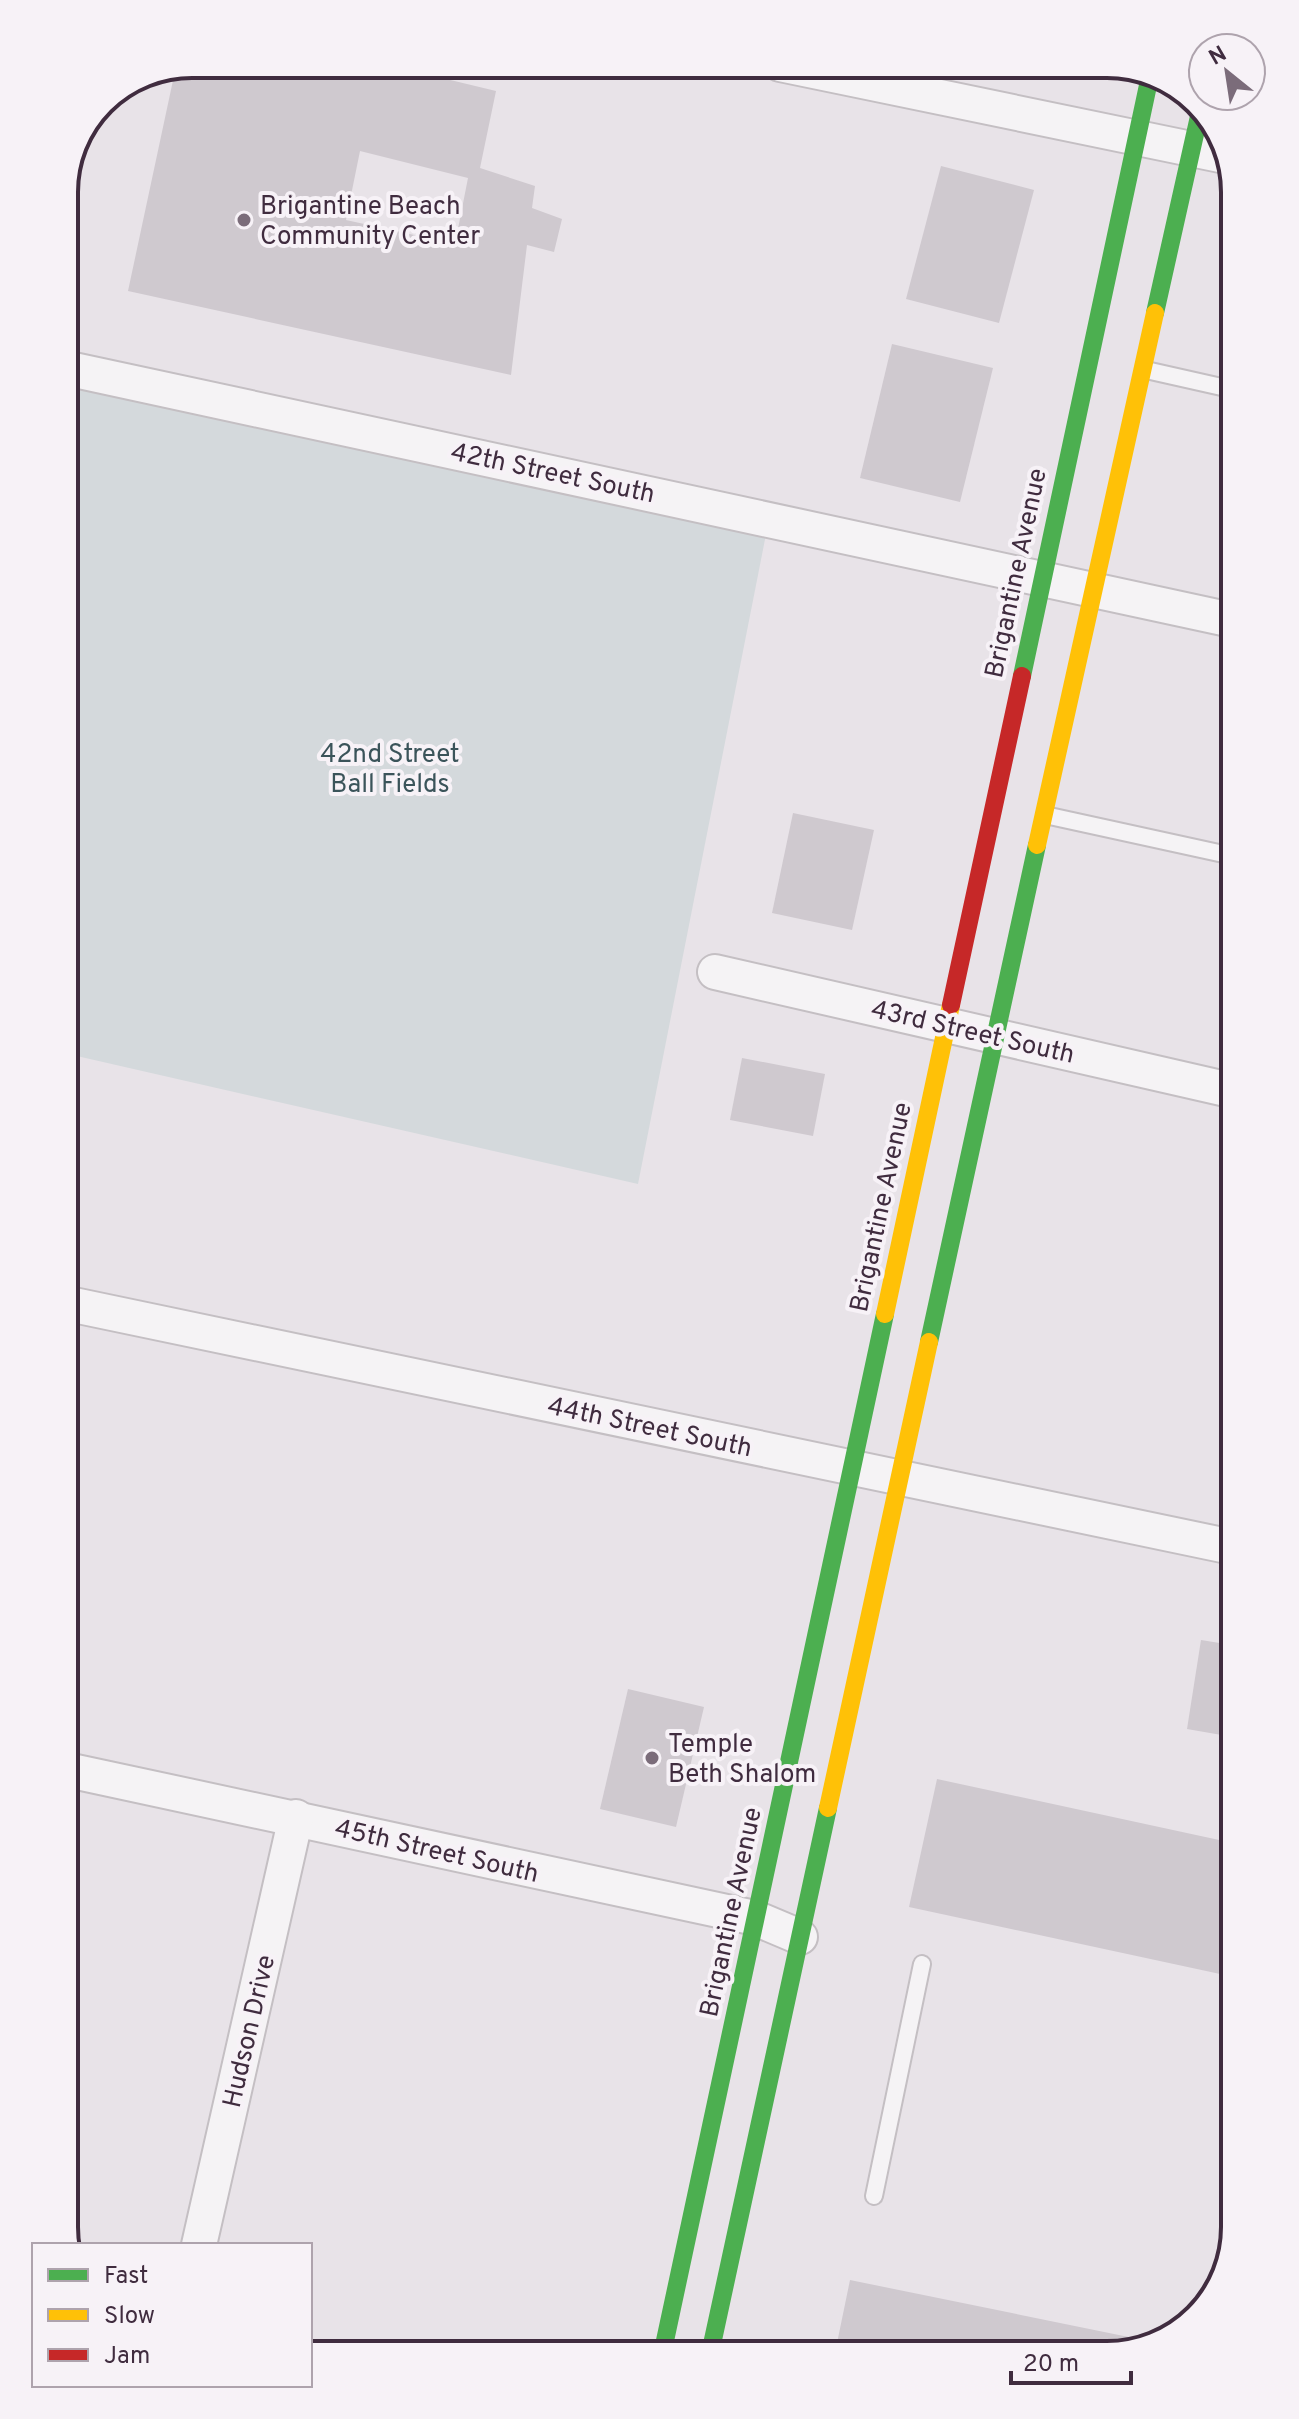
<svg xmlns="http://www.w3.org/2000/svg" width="1299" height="2419" font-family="Overpass,sans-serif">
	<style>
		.green { fill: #d4d9dc }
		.building { fill: #cfc9cf; fill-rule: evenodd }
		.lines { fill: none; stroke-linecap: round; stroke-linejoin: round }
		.lane-casing { stroke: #c4bfc3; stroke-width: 20 }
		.street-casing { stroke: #c4bfc3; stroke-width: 38 }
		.lane { stroke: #f5f3f5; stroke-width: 16 }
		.street { stroke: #f5f3f5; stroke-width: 34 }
		.fast { stroke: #4caf50; stroke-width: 18 }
		.slow { stroke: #ffc107; stroke-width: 18 }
		.jam { stroke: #c62828; stroke-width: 18 }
		.poi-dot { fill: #7b6c7a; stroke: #f7f2f7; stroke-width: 3 }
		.labels { text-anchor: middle; stroke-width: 8; stroke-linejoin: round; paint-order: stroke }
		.poi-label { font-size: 26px; fill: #402c3f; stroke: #f7f2f7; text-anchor: start }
		.street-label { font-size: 26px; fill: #402c3f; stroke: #f7f2f7 }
		.park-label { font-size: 26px; fill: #3b545a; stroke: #f7f2f7 }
		.rim { fill: none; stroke: #402c3f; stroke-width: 4 }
	</style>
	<rect width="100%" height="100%" fill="#e8e3e8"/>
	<polygon class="green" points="65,368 769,519 638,1184 68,1054"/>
	<g class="building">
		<path d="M192,64H384L496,91L480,168L535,186L532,208L562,219L554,252L527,245L511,375L128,291L175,71ZM360,151L468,178L455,244L346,220Z"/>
		<polygon points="941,166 1034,190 999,323 906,299"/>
		<polygon points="892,344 993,368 960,502 860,478"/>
		<polygon points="793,813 874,830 852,930 772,913"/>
		<polygon points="742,1058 825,1074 813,1136 730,1120"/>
		<polygon points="1201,1640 1232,1645 1233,1737 1187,1729"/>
		<polygon points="628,1689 704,1707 676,1827 600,1809"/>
		<polygon points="937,1779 1233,1843 1234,1977 909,1907"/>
		<polygon points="850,2280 1158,2343 836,2348"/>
	</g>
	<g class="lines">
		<defs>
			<g id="lane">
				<polyline points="1146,370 1226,388"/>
				<polyline points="1045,815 1228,855"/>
				<polyline points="874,2196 922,1964"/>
			</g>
			<g id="street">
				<polyline points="780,64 1225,156"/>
				<polyline points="65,368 1227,619"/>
				<polyline points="715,972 1230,1090"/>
				<polyline points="69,1304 1232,1547"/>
				<polyline points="72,1771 755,1918 800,1937"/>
				<polyline points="199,2245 296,1817"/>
			</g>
		</defs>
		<use href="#lane" class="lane-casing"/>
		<use href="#street" class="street-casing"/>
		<use href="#lane" class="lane"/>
		<use href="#street" class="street"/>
		<g class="fast">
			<polyline points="1155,313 1200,112"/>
			<polyline points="1022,676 1150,76"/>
			<polyline points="929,1342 1037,845"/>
			<polyline points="711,2349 828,1808"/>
			<polyline points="663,2350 885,1314"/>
		</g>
		<g class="slow">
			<polyline points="1037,845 1155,313"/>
			<polyline points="885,1314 951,1005"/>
			<polyline points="828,1808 929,1342"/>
		</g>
		<polyline class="jam" points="951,1005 1022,676"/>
	</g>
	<g class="poi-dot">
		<circle cx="244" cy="220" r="8"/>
		<circle cx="652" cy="1758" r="8"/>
	</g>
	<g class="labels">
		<g class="poi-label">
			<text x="260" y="214">Brigantine Beach<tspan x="260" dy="30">Community Center</tspan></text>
			<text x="668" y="1752">Temple<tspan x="668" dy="30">Beth Shalom</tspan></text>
		</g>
		<g class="street-label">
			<text transform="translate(553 472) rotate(12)" y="9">42th Street South</text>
			<text transform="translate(1015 573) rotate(-78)" y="9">Brigantine Avenue</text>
			<text transform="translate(973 1031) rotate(13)" y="9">43rd Street South</text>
			<text transform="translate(880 1207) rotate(-78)" y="9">Brigantine Avenue</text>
			<text transform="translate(650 1426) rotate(12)" y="9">44th Street South</text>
			<text transform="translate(437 1850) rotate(13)" y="9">45th Street South</text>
			<text transform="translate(730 1912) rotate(-78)" y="9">Brigantine Avenue</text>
			<text transform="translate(248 2031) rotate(-77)" y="9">Hudson Drive</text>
		</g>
		<g class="park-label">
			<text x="390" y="762">42nd Street<tspan x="390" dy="30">Ball Fields</tspan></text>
		</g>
	</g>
	<path d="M0 0H1299V2419H0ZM192 78H1107A114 114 0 0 1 1221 192V2227A114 114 0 0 1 1107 2341H192A114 114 0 0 1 78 2227V192A114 114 0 0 1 192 78Z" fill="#f7f2f7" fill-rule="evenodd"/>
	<path class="rim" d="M192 78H1107A114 114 0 0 1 1221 192V2227A114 114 0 0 1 1107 2341H192A114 114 0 0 1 78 2227V192A114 114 0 0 1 192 78Z"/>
	<rect x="32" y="2243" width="280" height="144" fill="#f7f2f7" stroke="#aea3ad" stroke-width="2"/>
	<rect x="48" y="2269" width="40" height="12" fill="#4caf50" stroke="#aea3ad" stroke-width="2"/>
	<text x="104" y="2283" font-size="24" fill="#402c3f">Fast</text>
	<rect x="48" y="2309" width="40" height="12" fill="#ffc107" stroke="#aea3ad" stroke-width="2"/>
	<text x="104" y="2323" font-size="24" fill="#402c3f">Slow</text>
	<rect x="48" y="2349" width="40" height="12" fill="#c62828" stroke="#aea3ad" stroke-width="2"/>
	<text x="104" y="2363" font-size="24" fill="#402c3f">Jam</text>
	<g transform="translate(1227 72) rotate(330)"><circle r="38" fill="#f7f2f7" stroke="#aea3ad" stroke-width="2"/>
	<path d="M0-6L14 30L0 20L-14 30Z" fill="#7b6c7a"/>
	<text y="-12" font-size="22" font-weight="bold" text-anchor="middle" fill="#402c3f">N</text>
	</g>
	<path d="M1011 2371v12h120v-12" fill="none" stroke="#402c3f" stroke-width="4"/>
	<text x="1023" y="2371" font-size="24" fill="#402c3f" stroke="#f7f2f7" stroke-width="6" paint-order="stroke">20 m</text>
</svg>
